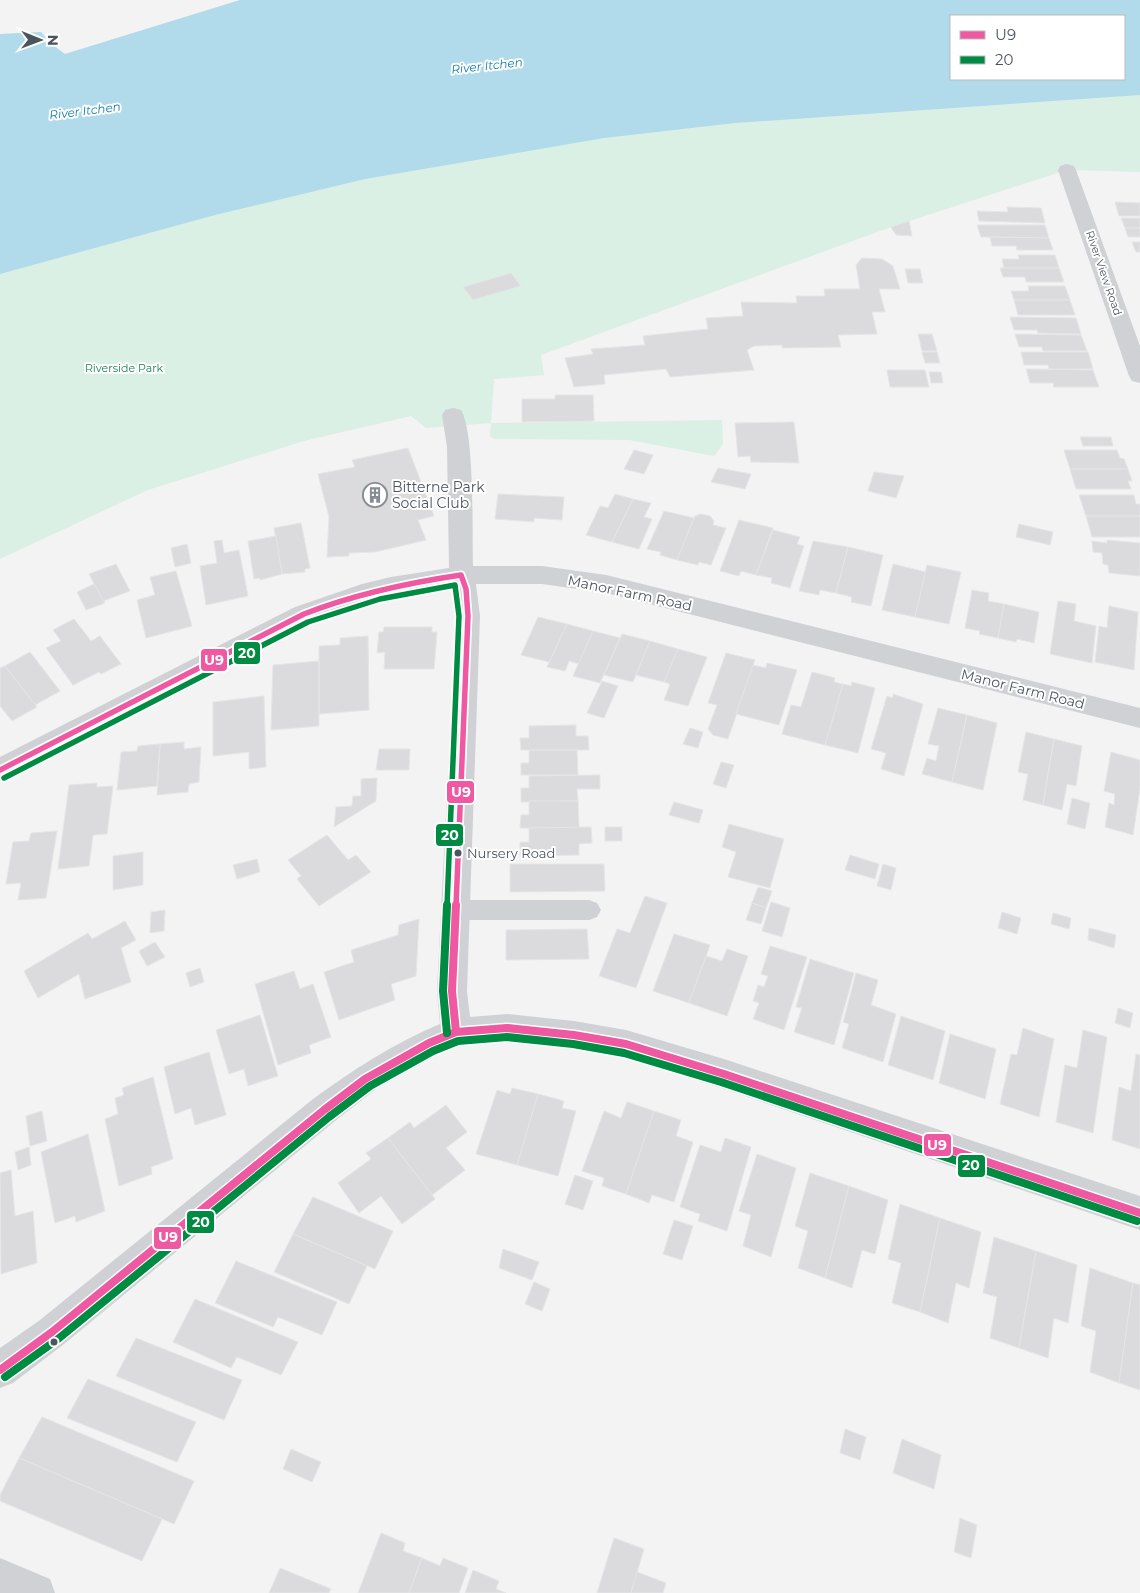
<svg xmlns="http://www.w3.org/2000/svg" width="1140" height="1593" font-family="Montserrat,sans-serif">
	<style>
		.green { fill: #daf0e4; fill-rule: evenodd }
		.water { fill: #b1daeb; fill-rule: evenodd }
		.building { fill: #dbdbdd; stroke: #e5e5e6 }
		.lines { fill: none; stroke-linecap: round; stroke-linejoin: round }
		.service { fill: #cfd1d4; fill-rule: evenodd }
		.minor { fill: #cfd1d4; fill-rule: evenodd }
		.bus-1-far1-casing { stroke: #fff; stroke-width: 9 }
		.bus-1-casing { stroke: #fff; stroke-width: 11 }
		.bus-2-far1-casing { stroke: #fff; stroke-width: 9 }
		.bus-2-casing { stroke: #fff; stroke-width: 11 }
		.bus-1-far1 { stroke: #ef59a1; stroke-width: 5.5 }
		.bus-1 { stroke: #ef59a1; stroke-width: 8 }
		.bus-2-far1 { stroke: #008b43; stroke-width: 5.5 }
		.bus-2 { stroke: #008b43; stroke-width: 8 }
		.bus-dot { fill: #4b545f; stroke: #fff; stroke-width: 2 }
		.labels { text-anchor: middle; stroke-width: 4; stroke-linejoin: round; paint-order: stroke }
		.far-street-label { font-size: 11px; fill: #4b545f; stroke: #fff }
		.far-park-label { font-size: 11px; fill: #1e7e57; stroke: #fff }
		.far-water-label { font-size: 12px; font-style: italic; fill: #157ca8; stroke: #fff }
		.bus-label { font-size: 13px; fill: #4b545f; stroke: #fff; text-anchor: start }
		.poi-label { font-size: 14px; fill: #4b545f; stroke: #fff; text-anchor: start }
		.street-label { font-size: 14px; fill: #4b545f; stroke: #fff }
		.line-badge { stroke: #fff; stroke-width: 2 }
		.badge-label { font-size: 14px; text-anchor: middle; font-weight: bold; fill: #fff }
	</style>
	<rect width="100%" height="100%" fill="#f3f3f3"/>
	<path class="green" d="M240,0H1140V172L1067,170L891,227L541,355L544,375L494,379L491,423L722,420L723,444L714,456L629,440L494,439L490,436L491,423L426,428L411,416L304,441L148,490L0,559V34L41,32L50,43L65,54ZM951,16H1124V79H951Z"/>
	<path class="water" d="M240,0H1140V95L735,123L604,138L365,179L215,215L0,274V34L41,32L50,43L65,54ZM951,16H1124V79H951Z"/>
	<g class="building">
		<polygon points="1115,202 1140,203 1140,216 1119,216"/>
		<polygon points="1007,207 1041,208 1045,223 979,221 977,211 1008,212"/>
		<polygon points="1121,218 1140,218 1140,228 1125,228"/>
		<polygon points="909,221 912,236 896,235 891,227"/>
		<polygon points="977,225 1045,225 1049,238 981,237"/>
		<polygon points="1125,228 1140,228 1140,237 1128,237"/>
		<polygon points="990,237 1049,238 1053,250 1017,250 1016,246 992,246"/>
		<polygon points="1132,242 1140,242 1140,252 1136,252"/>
		<polygon points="1018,255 1055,255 1059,268 1004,268 1002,259 1019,259"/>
		<polygon points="862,258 882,259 893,266 900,289 879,289 885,312 872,312 877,334 838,335 841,347 782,348 782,345 754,346 747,350 754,370 670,377 666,369 604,375 605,384 574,387 565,358 593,354 591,349 645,345 643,336 708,329 706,318 743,316 741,302 797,303 796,296 825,296 824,289 860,289 856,265"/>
		<polygon points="1000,268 1059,268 1064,282 1026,282 1025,277 1003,277"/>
		<polygon points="905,269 920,269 923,283 908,283"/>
		<polygon points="511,273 521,286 473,300 463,287"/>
		<polygon points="1028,286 1065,286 1070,300 1014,300 1011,291 1029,291"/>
		<polygon points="1014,300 1070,300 1075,315 1018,315"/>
		<polygon points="1010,317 1076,318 1081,334 1038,333 1037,330 1014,330"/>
		<polygon points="918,334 932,334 937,351 922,351"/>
		<polygon points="1015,334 1081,335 1087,351 1043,351 1042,347 1019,347"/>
		<polygon points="922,352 937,352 940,363 925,363"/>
		<polygon points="1021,352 1088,352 1093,369 1049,369 1048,365 1024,365"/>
		<polygon points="1026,369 1093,370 1099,387 1054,387 1053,383 1030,383"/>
		<polygon points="887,370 925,370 929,387 890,387"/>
		<polygon points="929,372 941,372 943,383 931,383"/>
		<polygon points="555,395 593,395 594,421 522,422 522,399 555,399"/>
		<polygon points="794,422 799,463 751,462 750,456 738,457 735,423"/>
		<polygon points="1080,437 1111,437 1113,446 1083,446"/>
		<polygon points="408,448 434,516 418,520 426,540 375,552 349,553 349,556 327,557 329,517 318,474 355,467 352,460"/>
		<polygon points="634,450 653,455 644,474 624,469"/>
		<polygon points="1064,450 1117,450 1120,458 1124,459 1128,469 1070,469"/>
		<polygon points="718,468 751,474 745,489 711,482"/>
		<polygon points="1070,469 1128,469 1132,481 1128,481 1131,489 1076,489"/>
		<polygon points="874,472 904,476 896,498 868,491"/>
		<polygon points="498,494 564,497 562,520 534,518 534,522 495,519"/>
		<polygon points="615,494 633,499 612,542 586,535 600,506 608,508"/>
		<polygon points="1079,495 1134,495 1136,504 1140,504 1140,516 1086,516"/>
		<polygon points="633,499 651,503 644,517 652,519 639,549 612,542"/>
		<polygon points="664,511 694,518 677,560 660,555 661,552 647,549"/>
		<polygon points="701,514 710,516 714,521 713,525 726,528 711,565 699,562 698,565 677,560 695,516"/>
		<polygon points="1086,516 1140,516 1140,537 1092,537"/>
		<polygon points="739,520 773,528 756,575 741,571 739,576 720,571"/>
		<polygon points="301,523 310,568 305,569 305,572 282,574 274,528"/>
		<polygon points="1019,524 1053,532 1050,545 1016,537"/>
		<polygon points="773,530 800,537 797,544 804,546 790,588 771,583 772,578 756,575"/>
		<polygon points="276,536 282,574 260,580 260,578 254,579 248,541"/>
		<polygon points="222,540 224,553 239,550 248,596 206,605 200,566 217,563 214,541"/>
		<polygon points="1107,540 1140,543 1140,576 1109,573 1108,565 1103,564 1102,553 1093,552 1092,541 1107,543"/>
		<polygon points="813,541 848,547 836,593 820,590 819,595 799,591"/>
		<polygon points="187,544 191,563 175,567 171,548"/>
		<polygon points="848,547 883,555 871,606 851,602 852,597 836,593"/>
		<polygon points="116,564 130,591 103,601 89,574"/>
		<polygon points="893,564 926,572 915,617 882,610"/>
		<polygon points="927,565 961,572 949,624 915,617"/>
		<polygon points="176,571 192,626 146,638 137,600 155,595 150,577"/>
		<polygon points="94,584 105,603 86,610 77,592"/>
		<polygon points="972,590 989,593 988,601 1004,604 998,638 979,634 980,631 965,628"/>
		<polygon points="1058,601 1076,604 1074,621 1096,626 1092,663 1050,654"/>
		<polygon points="1004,604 1039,612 1034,643 1017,639 1016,642 998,638"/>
		<polygon points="1109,606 1138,612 1134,670 1095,662 1099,626 1107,628"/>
		<polygon points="538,617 567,624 549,662 521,655"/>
		<polygon points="74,619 91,641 100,636 121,664 101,674 99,672 73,685 46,648 61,641 53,630"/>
		<polygon points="567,624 593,631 579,664 569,661 565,671 547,667"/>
		<polygon points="384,627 432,627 432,632 437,632 434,669 384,669 385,652 377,653 379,632 383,632"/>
		<polygon points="593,631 620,638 600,683 573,676"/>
		<polygon points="622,634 650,641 633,682 604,675"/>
		<polygon points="368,636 369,710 319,714 319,646 340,645 340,638"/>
		<polygon points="650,641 678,649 664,682 636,675"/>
		<polygon points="678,649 707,657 688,706 664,700 670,684 664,682"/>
		<polygon points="30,652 60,691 35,705 5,666"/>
		<polygon points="726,653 755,660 728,739 713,735 708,729 717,705 708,703"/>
		<polygon points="319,661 319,726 271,730 273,665"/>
		<polygon points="767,663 797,670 779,725 736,714 753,665 766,668"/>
		<polygon points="5,666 37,707 12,721 0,706 0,668"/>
		<polygon points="812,672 835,678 834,682 843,684 825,745 782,734 791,705 801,707"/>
		<polygon points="602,681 618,686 604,718 587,713"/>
		<polygon points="852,682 875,688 858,753 825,745 843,684 851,686"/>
		<polygon points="893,694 923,704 904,776 881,769 886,753 871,749 887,696 893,698"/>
		<polygon points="264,696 266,767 249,769 249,752 213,756 213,702"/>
		<polygon points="938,708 967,715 952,782 922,774 927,758 936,761 939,746 928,744"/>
		<polygon points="967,715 997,723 983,790 952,782"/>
		<polygon points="576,725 576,736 588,736 589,750 521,750 520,738 529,738 529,726"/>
		<polygon points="690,728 703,732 698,748 683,744"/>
		<polygon points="1026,732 1054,739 1043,805 1023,800 1028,774 1018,772"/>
		<polygon points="1054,739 1082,746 1076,786 1067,784 1062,810 1043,805"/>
		<polygon points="184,742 184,749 201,747 199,782 189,784 188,792 157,795 160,744"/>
		<polygon points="160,744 157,786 117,790 121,752 137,751 138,746"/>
		<polygon points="379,749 410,749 409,770 376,770"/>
		<polygon points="529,750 577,750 578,775 521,775 521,763 529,763"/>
		<polygon points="1111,752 1140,760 1140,789 1133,835 1105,827 1109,803 1114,805 1115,794 1104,791"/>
		<polygon points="721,762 734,765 726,788 713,784"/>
		<polygon points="600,775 600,789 577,789 578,801 521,802 521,788 529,788 529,776"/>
		<polygon points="377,778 376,801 334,827 336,807 352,806 353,796 361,796 361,779"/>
		<polygon points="97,783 97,787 113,786 107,834 93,835 89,866 58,869 69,785"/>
		<polygon points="1072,798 1090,803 1085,829 1067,824"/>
		<polygon points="529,801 578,801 579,828 520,828 521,815 529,815"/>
		<polygon points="674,802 703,810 699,823 669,815"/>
		<polygon points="729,824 784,839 770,888 728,877 736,852 722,847"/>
		<polygon points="591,827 592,843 579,844 579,855 520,856 520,842 529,842 529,828"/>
		<rect x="605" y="827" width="17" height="14"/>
		<polygon points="57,831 46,898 18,900 21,883 6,884 13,842 29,841 31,833"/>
		<polygon points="327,835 348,860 356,855 371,872 319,906 297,879 301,876 288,860"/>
		<polygon points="143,852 143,885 113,890 113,856"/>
		<polygon points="850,855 879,864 875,879 845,870"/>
		<polygon points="257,859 260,872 237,879 233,865"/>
		<polygon points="510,864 604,864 605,891 510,892"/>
		<polygon points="883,864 896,868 891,890 877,886"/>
		<polygon points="758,887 772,891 766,908 752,903"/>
		<polygon points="645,896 667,903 636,988 599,976 617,929 630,933"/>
		<polygon points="771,902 790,908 782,937 762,931"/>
		<polygon points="752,903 766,908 761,924 746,920"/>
		<polygon points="165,910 164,931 150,933 151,912"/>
		<polygon points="1002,912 1021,918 1017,934 998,928"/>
		<polygon points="1053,913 1071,918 1069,929 1051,924"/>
		<polygon points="419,919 416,976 391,984 395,1000 339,1020 324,972 354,962 351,950 398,935 399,925"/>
		<polygon points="125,921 136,940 121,948 131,982 85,999 79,974 38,998 24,971 88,933 92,939"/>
		<polygon points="1089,928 1116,935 1114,948 1088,940"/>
		<polygon points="587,929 589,959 506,960 506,930"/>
		<polygon points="674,934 710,945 689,1003 653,991"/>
		<polygon points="155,942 165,957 147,966 139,951"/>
		<polygon points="770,946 807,957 784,1030 753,1019 759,1003 753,1001 758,985 764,987 768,976 761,974"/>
		<polygon points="727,949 748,956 727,1016 689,1003 706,956 722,961"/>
		<polygon points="810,959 854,973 834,1045 794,1032 802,1008 796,1007"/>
		<polygon points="200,968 204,982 190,987 186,973"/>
		<polygon points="294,971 300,989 313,984 331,1037 309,1045 311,1053 278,1065 255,984"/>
		<polygon points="856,973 878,980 871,1005 896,1014 883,1062 842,1048 849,1024 843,1022"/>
		<polygon points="1118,1008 1133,1013 1130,1028 1115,1023"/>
		<polygon points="260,1015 278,1076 248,1086 244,1069 229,1074 216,1030"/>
		<polygon points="901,1016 945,1031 933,1080 888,1065"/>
		<polygon points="1023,1028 1054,1039 1039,1117 1000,1104 1011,1054 1017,1055"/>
		<polygon points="1083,1030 1107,1037 1093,1133 1056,1122 1065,1065 1077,1068"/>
		<polygon points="950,1034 996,1049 985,1099 939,1083"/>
		<polygon points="209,1052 226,1115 195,1125 191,1108 175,1114 164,1067"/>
		<polygon points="1136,1054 1140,1055 1140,1149 1112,1140 1119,1087 1131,1091"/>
		<polygon points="153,1077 173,1159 151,1167 152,1174 119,1186 105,1119 118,1114 115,1098 124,1095 122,1088"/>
		<polygon points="512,1088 538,1094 517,1165 476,1154 497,1090 510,1094"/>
		<polygon points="538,1094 564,1101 562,1108 576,1111 558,1176 517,1165"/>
		<polygon points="627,1102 654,1111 626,1194 602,1186 604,1178 582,1171 604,1111 621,1118"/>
		<polygon points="446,1105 467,1132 446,1148 465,1170 432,1195 388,1138 410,1122 414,1128"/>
		<polygon points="42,1111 47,1141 30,1146 26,1116"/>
		<polygon points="654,1111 681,1120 676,1136 693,1142 674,1202 652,1195 649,1203 626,1194"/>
		<polygon points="88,1134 105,1211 76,1222 75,1216 55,1223 41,1152"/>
		<polygon points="388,1138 435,1199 402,1224 381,1196 359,1213 338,1183 371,1159 366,1153"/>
		<polygon points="725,1138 751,1147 727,1231 698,1221 700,1214 680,1207 700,1145 721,1152"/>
		<polygon points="29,1147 31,1165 18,1170 15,1152"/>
		<polygon points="757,1154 796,1168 771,1257 743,1246 751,1215 739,1211"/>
		<polygon points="11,1170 15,1216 33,1211 37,1263 1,1274 0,1173"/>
		<polygon points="810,1173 849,1186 825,1278 798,1268 808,1231 795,1226"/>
		<polygon points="575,1175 593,1181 583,1210 565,1204"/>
		<polygon points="849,1186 888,1200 875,1254 862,1250 852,1288 825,1278"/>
		<polygon points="313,1197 393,1231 375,1269 293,1234"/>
		<polygon points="900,1204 940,1218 920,1312 892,1303 901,1263 888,1259"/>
		<polygon points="940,1218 981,1232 969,1288 956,1283 948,1323 920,1312"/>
		<polygon points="674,1220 693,1226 682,1260 663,1254"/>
		<polygon points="293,1234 367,1266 349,1304 274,1272"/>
		<polygon points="994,1237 1036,1251 1019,1348 990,1338 997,1297 983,1293"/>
		<polygon points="503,1249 539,1262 532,1280 499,1268"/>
		<polygon points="1036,1251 1077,1265 1068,1323 1054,1318 1048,1358 1019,1348"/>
		<polygon points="236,1261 337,1302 322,1335 278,1317 273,1327 215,1303"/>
		<polygon points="1090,1268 1133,1283 1119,1383 1090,1372 1096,1331 1081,1326"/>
		<polygon points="534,1282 550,1289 542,1311 525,1304"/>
		<polygon points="1133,1283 1140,1285 1140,1390 1119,1383"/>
		<polygon points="195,1299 298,1342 281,1375 237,1357 231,1368 173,1342"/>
		<polygon points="136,1338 242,1380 224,1420 116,1376"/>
		<polygon points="88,1379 196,1422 177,1462 67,1418"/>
		<polygon points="42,1417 194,1481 174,1524 19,1458"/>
		<polygon points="845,1429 866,1437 860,1460 840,1453"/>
		<polygon points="902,1439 941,1455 934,1489 893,1473"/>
		<polygon points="291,1449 321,1462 312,1482 283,1469"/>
		<polygon points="19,1458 162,1519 142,1561 0,1501 0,1495"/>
		<polygon points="960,1518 977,1525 971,1558 954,1552"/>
		<polygon points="381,1533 405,1543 403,1551 422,1558 409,1593 358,1593"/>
		<polygon points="614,1538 644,1549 631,1593 597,1593"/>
		<polygon points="422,1558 440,1566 443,1558 468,1568 459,1593 409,1593"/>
		<polygon points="280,1568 331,1589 329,1593 269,1593"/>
		<polygon points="473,1570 499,1581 496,1589 506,1593 465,1593"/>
		<polygon points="637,1572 666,1583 663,1593 631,1593"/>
	</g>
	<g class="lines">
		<polygon class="service" points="456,900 589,900 597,903 601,910 597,917 589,920 456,920 448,917 444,910 448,903"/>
		<g class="minor">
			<polygon points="1067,164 1074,166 1076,170 1140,346 1140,383 1132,381 1129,376 1058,170 1060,166"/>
			<path d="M453,408L461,410C475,432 472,535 473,566H542L606,575L1140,708V728L606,593L542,584H476L480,616L467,991L470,1017L507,1014L574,1021L626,1030L724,1059L1140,1196V1230L724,1089L626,1058L574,1049L507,1042L457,1046L440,1053L376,1089L335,1121L64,1344L13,1383L0,1388V1348L40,1320L313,1099C353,1070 394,1043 440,1024L437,991L456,616L453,586C404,590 358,603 313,621L10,778L0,781V757L295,607L362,584L391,577L449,568L447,447L442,415L445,410Z"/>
			<polygon points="0,1558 50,1579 55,1593 0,1593"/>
		</g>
		<defs>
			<path id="bus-1-far1" d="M0,770L304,614C355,594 407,583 461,575L466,589L468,616L456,906"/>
			<g id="bus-1">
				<polyline points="456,905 452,991 456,1032"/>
				<polyline points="0,1370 52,1332 324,1110 365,1079 429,1043 456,1032 507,1028 574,1035 626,1044 724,1074 1140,1213"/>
			</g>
			<polyline id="bus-2-far1" points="4,778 308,622 380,599 455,585 459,616 447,906"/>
			<g id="bus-2">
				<polyline points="447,905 443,991 447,1033"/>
				<polyline points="5,1377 58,1339 329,1117 370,1086 433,1051 458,1041 507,1037 573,1044 624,1053 721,1082 1137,1221"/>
			</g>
		</defs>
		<use href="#bus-1-far1" class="bus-1-far1-casing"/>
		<use href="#bus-1" class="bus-1-casing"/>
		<use href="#bus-2-far1" class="bus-2-far1-casing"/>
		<use href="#bus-2" class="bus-2-casing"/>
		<use href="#bus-1-far1" class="bus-1-far1"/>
		<use href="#bus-1" class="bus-1"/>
		<use href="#bus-2-far1" class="bus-2-far1"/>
		<use href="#bus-2" class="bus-2"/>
	</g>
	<defs>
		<symbol id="building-ring" viewBox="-11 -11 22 22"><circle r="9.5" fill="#fff" stroke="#868c93" stroke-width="1.5"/><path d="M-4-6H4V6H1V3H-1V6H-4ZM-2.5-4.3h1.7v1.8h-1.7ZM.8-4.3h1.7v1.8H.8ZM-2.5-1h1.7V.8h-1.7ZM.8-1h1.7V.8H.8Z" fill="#868c93"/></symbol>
	</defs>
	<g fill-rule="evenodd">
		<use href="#building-ring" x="361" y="481" width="28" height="28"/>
	</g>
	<g class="bus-dot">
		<circle cx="458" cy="853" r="4.5"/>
		<circle cx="54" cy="1342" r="4.5"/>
	</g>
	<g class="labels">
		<g class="far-street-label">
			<text transform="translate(1104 273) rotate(71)" y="4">River View Road</text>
		</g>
		<g class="far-park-label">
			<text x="124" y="372">Riverside Park</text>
		</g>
		<g class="far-water-label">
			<text transform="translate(487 66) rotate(-6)" y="4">River Itchen</text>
			<text transform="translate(85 111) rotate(-7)" y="4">River Itchen</text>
		</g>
		<g class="bus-label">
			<text x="467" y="858">Nursery Road</text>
		</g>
		<g class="poi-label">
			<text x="392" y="492">Bitterne Park<tspan x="392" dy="16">Social Club</tspan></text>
		</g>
		<g class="street-label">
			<text transform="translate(630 593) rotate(12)" y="5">Manor Farm Road</text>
			<text transform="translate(1023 689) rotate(14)" y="5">Manor Farm Road</text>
		</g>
	</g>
	<g class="line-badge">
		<rect x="233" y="641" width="28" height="24" rx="5" fill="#008b43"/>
		<rect x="200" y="648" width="28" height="24" rx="5" fill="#ef59a1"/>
		<rect x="446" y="780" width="29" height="24" rx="5" fill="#ef59a1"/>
		<rect x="435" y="823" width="29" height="24" rx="5" fill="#008b43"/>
		<rect x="923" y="1133" width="29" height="24" rx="5" fill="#ef59a1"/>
		<rect x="957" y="1154" width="29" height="24" rx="5" fill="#008b43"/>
		<rect x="186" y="1210" width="29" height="24" rx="5" fill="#008b43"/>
		<rect x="153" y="1226" width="29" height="24" rx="5" fill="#ef59a1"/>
	</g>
	<g class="badge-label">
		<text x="247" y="658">20</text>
		<text x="214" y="665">U9</text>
		<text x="461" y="797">U9</text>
		<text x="450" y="840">20</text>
		<text x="937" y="1150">U9</text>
		<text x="971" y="1170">20</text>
		<text x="201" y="1227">20</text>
		<text x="168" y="1242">U9</text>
	</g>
	<rect x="950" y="15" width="175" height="65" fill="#ffffff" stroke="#b7bbbf"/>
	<rect x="960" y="31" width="25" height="8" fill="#ef59a1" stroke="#b7bbbf"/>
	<text x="995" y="40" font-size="15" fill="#4b545f">U9</text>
	<rect x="960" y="56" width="25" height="8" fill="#008b43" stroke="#b7bbbf"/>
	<text x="995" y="65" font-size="15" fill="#4b545f">20</text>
	<g transform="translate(40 40) rotate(91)" stroke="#ffffff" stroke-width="4" paint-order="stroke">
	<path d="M0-4L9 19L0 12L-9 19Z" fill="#4b545f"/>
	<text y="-8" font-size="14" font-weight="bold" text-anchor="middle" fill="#4b545f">N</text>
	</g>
</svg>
